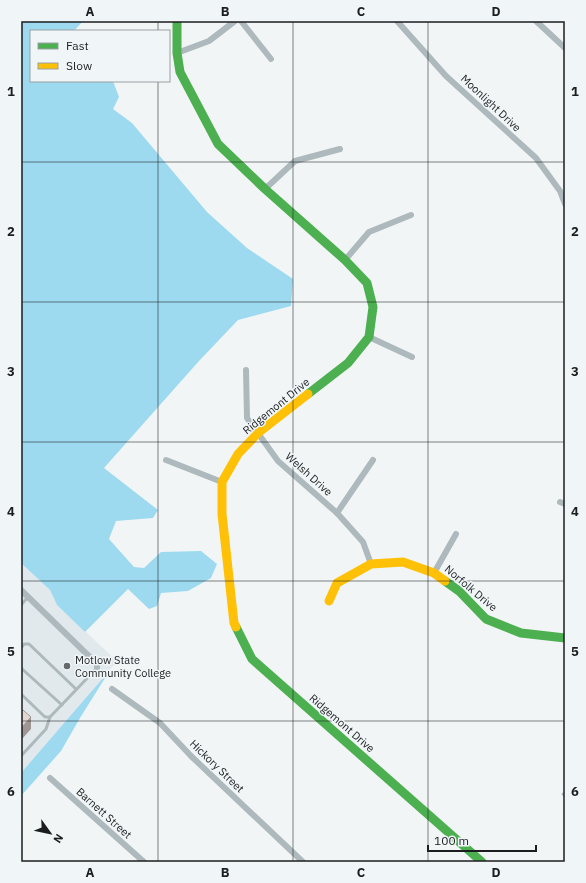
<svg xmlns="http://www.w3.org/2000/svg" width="586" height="883" font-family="'IBM Plex Sans',sans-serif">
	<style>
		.built { fill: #e1e9ed }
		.forest { fill: #9ddaf0 }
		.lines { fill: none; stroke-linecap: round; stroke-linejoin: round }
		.lane { stroke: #adb9bd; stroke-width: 3 }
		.street { stroke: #adb9bd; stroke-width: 6 }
		.fast { stroke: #4caf50; stroke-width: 9 }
		.slow { stroke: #ffc107; stroke-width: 9 }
		.shaded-wall { fill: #9f9693 }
		.building { fill: #e3d7d2; stroke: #9f9693 }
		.grid { fill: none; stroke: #1b1d1e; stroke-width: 1; stroke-opacity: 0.55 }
		.poi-dot { fill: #66696a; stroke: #f0f6f8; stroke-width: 1.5 }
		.labels { text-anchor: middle; stroke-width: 3; stroke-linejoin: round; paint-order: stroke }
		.street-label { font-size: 11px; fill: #1b1d1e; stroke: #f0f6f8 }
		.poi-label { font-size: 11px; fill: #1b1d1e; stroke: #f0f6f8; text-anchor: start }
		.neatline { fill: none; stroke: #1b1d1e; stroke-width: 1.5 }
		.grid-label { font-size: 13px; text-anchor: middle; font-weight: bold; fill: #1b1d1e }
	</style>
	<rect width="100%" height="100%" fill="#f2f5f6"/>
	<polygon class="built" points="21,563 50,590 57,605 117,661 64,725 21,773"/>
	<g class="forest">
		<polygon points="21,21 83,21 74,31 31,31 31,81 113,81 119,97 113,109 132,123 207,212 247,248 293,279 291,306 238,320 199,361 104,468 158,510 153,518 116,521 109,539 134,567 144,568 161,552 201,551 217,564 211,578 188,591 161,593 157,606 149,609 128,589 85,632 57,605 50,590 21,563"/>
		<polygon points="110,670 80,718 61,751 21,796 21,773"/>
	</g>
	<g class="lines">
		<g class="lane">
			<polyline points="21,605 28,597"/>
			<polyline points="21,648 24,644 29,644 76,689"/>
			<polyline points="21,668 62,705"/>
			<polyline points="21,694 45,717 50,717 97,668"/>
			<polyline points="21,756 46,729 50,717"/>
			<polyline points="563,794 565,796"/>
		</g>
		<g class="street">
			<polyline points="241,21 271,59"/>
			<polyline points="397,21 446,76 536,158 560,191 565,204"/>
			<polyline points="536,21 565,48"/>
			<polyline points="177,53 209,41 235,21"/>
			<polyline points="265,189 295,161 340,149"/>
			<polyline points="345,260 369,232 411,215"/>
			<polyline points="369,337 412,357"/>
			<polyline points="246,370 247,418 278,461 337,513 363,542 371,564"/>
			<polyline points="166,460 222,482"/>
			<polyline points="560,502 565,504"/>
			<polyline points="337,513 373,460"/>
			<polyline points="434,573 456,534"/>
			<polyline points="21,590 97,664 97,668"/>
			<polyline points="112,689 160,723 191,756 303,862"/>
			<polyline points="50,778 144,862"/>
		</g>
		<g class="fast">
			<polyline points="177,21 177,53 180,72 218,144 265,189 345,260 367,283 373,307 369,337 348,363 308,394"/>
			<polyline points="445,581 459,591 486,619 521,633 565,638"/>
			<polyline points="236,627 252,659 482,862"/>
		</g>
		<g class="slow">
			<polyline points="329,601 337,583 371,564 403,562 434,573 445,581"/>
			<polyline points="236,627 234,623 222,514 222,482 238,454 258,433 308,394"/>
		</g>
	</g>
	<polygon class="shaded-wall" points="31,717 31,729 21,740 21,728"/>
	<polygon class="building" points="23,710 31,717 21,728 21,712"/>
	<path class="grid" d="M158,21V31M293,21V862M428,21V862M158,81V862M21,162H565M21,302H565M21,442H565M21,581H565M21,721H565"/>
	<circle class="poi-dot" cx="67" cy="666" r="4"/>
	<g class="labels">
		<g class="street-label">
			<text transform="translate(491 103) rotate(43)" y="4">Moonlight Drive</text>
			<text transform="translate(276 406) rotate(-39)" y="4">Ridgemont Drive</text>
			<text transform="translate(309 474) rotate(42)" y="4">Welsh Drive</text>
			<text transform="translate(471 588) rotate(40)" y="4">Norfolk Drive</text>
			<text transform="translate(342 723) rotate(41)" y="4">Ridgemont Drive</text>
			<text transform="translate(217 766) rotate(44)" y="4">Hickory Street</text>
			<text transform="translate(104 813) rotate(42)" y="4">Barnett Street</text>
		</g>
		<g class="poi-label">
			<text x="75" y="664">Motlow State<tspan x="75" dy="13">Community College</tspan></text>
		</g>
	</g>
	<rect width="586" height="883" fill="none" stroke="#f0f6f8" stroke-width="44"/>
	<rect x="30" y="30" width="140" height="52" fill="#f0f6f8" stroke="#9b9fa1"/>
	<rect x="38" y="43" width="20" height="6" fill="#4caf50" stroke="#9b9fa1"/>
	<text x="66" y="50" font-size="12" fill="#1b1d1e">Fast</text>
	<rect x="38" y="63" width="20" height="6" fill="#ffc107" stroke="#9b9fa1"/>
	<text x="66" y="70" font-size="12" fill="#1b1d1e">Slow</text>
	<g transform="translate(50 833) rotate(123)" stroke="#f0f6f8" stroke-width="3" paint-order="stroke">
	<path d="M0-3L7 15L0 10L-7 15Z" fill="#1b1d1e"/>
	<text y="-6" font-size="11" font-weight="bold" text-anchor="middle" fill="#1b1d1e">N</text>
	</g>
	<path d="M428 845v6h108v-6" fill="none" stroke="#1b1d1e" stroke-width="2"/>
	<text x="434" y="845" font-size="12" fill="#1b1d1e" stroke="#f0f6f8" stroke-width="3" paint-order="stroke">100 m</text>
	<rect x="22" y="22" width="542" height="839" class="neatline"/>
	<g class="grid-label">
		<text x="90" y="16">A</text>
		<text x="225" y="16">B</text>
		<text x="361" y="16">C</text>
		<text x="496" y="16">D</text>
		<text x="11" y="96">1</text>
		<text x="575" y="96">1</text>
		<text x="11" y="236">2</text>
		<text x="575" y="236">2</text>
		<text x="11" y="376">3</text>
		<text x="575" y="376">3</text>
		<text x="11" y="516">4</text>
		<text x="575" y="516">4</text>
		<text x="11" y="656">5</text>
		<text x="575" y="656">5</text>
		<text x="11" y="796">6</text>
		<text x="575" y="796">6</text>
		<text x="90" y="877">A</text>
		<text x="225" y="877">B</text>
		<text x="361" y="877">C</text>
		<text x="496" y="877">D</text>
	</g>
</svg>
